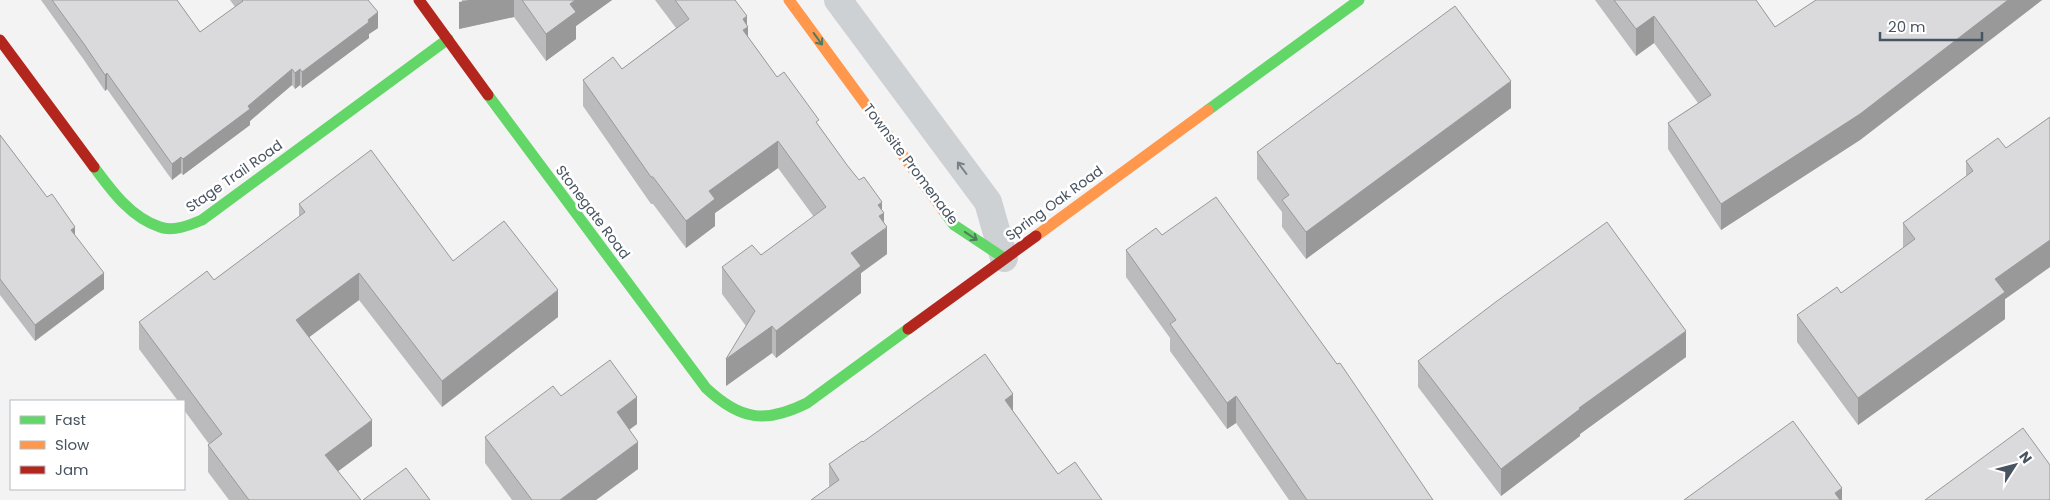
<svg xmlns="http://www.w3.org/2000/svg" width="2050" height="500" font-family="Poppins,sans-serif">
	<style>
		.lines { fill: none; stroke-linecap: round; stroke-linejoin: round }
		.street { stroke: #ced1d4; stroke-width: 28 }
		.fast { stroke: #63d668; stroke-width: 11 }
		.slow { stroke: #ff974d; stroke-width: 11 }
		.jam { stroke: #b3261e; stroke-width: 11 }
		.wall { fill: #bbbbbd }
		.shaded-wall { fill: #99999a }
		.building { fill: #dadadc; stroke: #99999a }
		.oneway { stroke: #507b63 }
		.oneway2 { stroke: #778089 }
		.labels { text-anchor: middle; stroke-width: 5; stroke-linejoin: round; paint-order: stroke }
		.street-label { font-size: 14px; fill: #485461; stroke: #fff }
	</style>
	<rect width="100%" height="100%" fill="#f3f3f3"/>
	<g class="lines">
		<polyline class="street" points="838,0 988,202 1004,258"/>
		<g class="fast">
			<path d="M488,95L706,388C740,420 765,424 807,403L908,329"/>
			<polyline points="1208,110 1359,0"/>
			<path d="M94,167C111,190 131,218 160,227C173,232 190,225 202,220L448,39"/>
			<polyline points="943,210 954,225 1004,258"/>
		</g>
		<g class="slow">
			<polyline points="789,0 943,210"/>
			<polyline points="1036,236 1208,110"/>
		</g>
		<g class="jam">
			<polyline points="419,0 488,95"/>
			<polyline points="0,40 94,167"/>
			<polyline points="908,329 1036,236"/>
		</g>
	</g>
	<g class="wall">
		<polygon points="41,0 177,0 200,32 235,7 230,0 368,0 378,28 369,34 369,38 302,88 300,85 295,89 292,85 250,121 250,125 183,175 181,173 172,180 107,89 105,91 84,60"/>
		<polygon points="462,0 612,0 576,26 576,39 546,61 514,17 459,29"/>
		<polygon points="655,0 735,0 747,25 748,37 777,77 819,126 847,165 882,211 887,254 861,273 861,293 776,358 772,353 726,386 746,326 722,294 722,267 761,255 814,217 778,168 715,213 715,226 686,248 653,204 651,204 583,106 583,80 622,69 676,28"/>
		<polygon points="1595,0 1756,0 1775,27 1816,0 2042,0 1860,140 1721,230 1668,149 1668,123 1698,103 1654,43 1636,56"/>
		<polygon points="1511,108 1306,259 1282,227 1282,212 1257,179 1257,152"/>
		<polygon points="2050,117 2050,267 2005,299 2005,319 1858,425 1797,342 1797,315 1841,293 1903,248 1903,223 1966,177 1966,161 2006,148"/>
		<polygon points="0,135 75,236 104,289 35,341 0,295"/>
		<polygon points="299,204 453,261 558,317 442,407 359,300 309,337 372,446 338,471 361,500 229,500 208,472 208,445 209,444 184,410 184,401 178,401 139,349 139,322 214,280 299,217"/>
		<polygon points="1162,235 1433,500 1289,500 1236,423 1227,429 1170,351 1170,338 1126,277 1126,250"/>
		<polygon points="1686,357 1580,434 1580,436 1501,496 1418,387 1418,361"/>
		<polygon points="561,396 637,424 629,429 638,469 596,500 512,500 485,463 485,437"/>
		<polygon points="1013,411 1058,474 829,487 829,464 863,442"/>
	</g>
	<g class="shaded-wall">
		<polygon points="469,0 514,0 514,17 459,29 459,2"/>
		<polygon points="575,0 612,0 576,26 576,39 546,61 546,34 570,4"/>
		<polygon points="2008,0 2042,0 1860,140 1721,230 1721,204"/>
		<polygon points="378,12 378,28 369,34 369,38 302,88 302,72"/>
		<polygon points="747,16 747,27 748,27 748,53 743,57 743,19"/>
		<polygon points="1654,16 1654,43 1636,56 1636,29"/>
		<polygon points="292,69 292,85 250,121 250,125 183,175 183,159 248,106"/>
		<polygon points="300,69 300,85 295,89 295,73"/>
		<polygon points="107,73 107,89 105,91 105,75"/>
		<polygon points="1511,81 1511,108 1306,259 1306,232"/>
		<polygon points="778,141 778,168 715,213 715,226 686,248 686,221 709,191"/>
		<polygon points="181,157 181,173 172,180 172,164"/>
		<polygon points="882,202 882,214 884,213 884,230 887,227 887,254 861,273 861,293 776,358 776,331 851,253 878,205"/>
		<polygon points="75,227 75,243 71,230"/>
		<polygon points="2050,240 2050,267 2005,299 2005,319 1858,425 1858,398 1995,279"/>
		<polygon points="104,273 104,289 35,341 35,325"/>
		<polygon points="359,273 359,300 296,347 296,320"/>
		<polygon points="558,290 558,317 442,407 442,381"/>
		<polygon points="772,326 772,353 726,386 726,359"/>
		<polygon points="1686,331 1686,357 1580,434 1580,436 1501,496 1501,469 1579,408"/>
		<polygon points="1013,394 1013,420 1005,400"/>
		<polygon points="1236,396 1236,423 1227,429 1227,403"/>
		<polygon points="637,397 637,424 617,439 617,412"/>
		<polygon points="372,420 372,446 325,481 325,455"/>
		<polygon points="638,442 638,469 596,500 560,500"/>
		<polygon points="1842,488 1842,500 1835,500 1835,493"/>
	</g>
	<g class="building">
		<polygon points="52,0 177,0 200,32 243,1 242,0 368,0 378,12 368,20 369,22 302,72 300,69 295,73 292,69 248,106 250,109 183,159 181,157 172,164 107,73 105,75 84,44"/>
		<polygon points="522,0 575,0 570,4 576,12 546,34"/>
		<polygon points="675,0 735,0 747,16 743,19 748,27 743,30 777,77 784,72 819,120 816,122 847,165 859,180 864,177 882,202 878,205 884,213 879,216 887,227 851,253 861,266 776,331 772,326 726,359 755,311 722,267 752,245 761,255 826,207 778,141 709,191 715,199 686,221 653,177 651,177 583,80 613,57 622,69 689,19"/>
		<polygon points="1614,0 1756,0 1775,27 1816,0 2008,0 1860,114 1721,204 1668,123 1711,95 1654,16 1636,29"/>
		<polygon points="1455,6 1511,81 1306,232 1282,200 1289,195 1257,152"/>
		<polygon points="2050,117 2050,240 1995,279 2005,292 1858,398 1797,315 1837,287 1841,293 1915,239 1903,223 1973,171 1966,161 1998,138 2006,148"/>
		<polygon points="0,135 47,197 52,194 75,227 71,230 104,273 35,325 0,279"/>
		<polygon points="371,150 453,261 504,221 558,290 442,381 359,273 296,320 372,420 325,455 361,500 249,500 208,445 222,434 139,322 207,271 214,280 305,212 299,204"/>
		<polygon points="1216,197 1337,364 1340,363 1433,500 1307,500 1236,396 1227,403 1170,324 1176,320 1126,250 1156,228 1162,235"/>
		<polygon points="1607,222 1686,331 1579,408 1580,409 1501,469 1418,361 1497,301"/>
		<polygon points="985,354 1013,394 1005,400 1058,474 1075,462 1102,500 811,500 839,480 829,464 862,441 863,442"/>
		<polygon points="610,360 637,397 617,412 638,442 560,500 532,500 485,437 553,386 561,396"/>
		<polygon points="1793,421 1842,488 1835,493 1840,500 1684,500"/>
		<polygon points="2023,428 2050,465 2050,500 1925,500"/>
		<polygon points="406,468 430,500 363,500"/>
	</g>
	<defs><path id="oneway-shaft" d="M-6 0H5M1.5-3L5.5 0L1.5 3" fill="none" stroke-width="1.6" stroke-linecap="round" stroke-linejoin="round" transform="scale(1.25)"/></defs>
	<g class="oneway">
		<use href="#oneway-shaft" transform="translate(818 39) rotate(54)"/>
		<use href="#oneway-shaft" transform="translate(971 236) rotate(34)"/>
	</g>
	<use class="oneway2" href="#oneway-shaft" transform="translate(962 168) rotate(-127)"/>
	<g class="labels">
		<g class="street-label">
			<text transform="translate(911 164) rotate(53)" y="5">Townsite Promenade</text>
			<text transform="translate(234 176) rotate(-35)" y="5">Stage Trail Road</text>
			<text transform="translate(1054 203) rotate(-36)" y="5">Spring Oak Road</text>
			<text transform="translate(593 212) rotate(53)" y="5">Stonegate Road</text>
		</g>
	</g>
	<rect x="10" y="400" width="175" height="90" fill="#ffffff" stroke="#b6bbc0"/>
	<rect x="20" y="416" width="25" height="8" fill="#63d668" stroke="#b6bbc0"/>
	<text x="55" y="425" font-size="15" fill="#485461">Fast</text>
	<rect x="20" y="441" width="25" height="8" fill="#ff974d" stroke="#b6bbc0"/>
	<text x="55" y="450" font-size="15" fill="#485461">Slow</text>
	<rect x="20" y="466" width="25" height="8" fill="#b3261e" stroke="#b6bbc0"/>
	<text x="55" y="475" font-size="15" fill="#485461">Jam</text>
	<g transform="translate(2015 465) rotate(54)" stroke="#ffffff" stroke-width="4" paint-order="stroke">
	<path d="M0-4L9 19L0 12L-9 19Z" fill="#485461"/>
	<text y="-8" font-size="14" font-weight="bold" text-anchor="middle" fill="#485461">N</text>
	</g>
	<path d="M1880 32v8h102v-8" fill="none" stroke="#485461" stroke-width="2.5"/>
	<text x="1888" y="32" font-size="15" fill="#485461" stroke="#ffffff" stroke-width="4" paint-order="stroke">20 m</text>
</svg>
